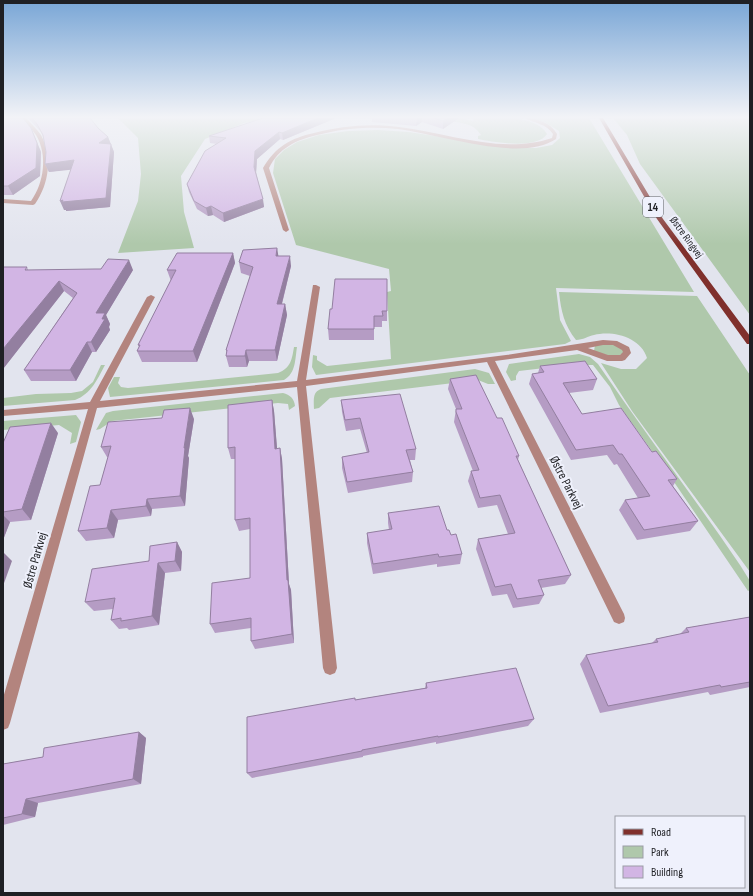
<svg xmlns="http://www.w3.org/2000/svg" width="753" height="896" font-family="'Sofia Sans Condensed',sans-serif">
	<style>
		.green { fill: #afc8ab }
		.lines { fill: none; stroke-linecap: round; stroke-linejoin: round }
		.street { fill: #b3847e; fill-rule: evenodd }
		.primary { fill: #80302c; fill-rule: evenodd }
		.wall { fill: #b59cc4 }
		.shaded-wall { fill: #937fa0 }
		.building { fill: #d2b5e4; stroke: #937fa0 }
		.labels { text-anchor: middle; stroke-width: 4; stroke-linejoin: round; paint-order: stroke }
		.far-street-label { font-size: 11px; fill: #1f2024; stroke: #eff1fc }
		.shield { fill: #eff1fc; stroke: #5d5f65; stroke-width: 1 }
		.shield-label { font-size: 12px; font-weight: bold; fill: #1f2024 }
		.street-label { font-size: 13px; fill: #1f2024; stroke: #eff1fc }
	</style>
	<rect width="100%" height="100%" fill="#e2e4ee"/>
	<g class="green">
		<polygon points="118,118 268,118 244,123 205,139 181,176 184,212 194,248 118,253 138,201 141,174 138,138"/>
		<path d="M459,118L473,121L474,118C493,118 536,114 547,134C537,150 493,142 478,139V136L481,135C474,123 461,123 449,121Z"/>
		<polygon points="532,118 589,118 694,292 556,288 560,320 571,341 565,344 316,375 312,367 313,355 317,356 317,360 327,366 391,359 387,292 391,291 389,269 296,245 273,173 275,159 284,150 297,142 319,135 348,131 378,130 409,132 513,148 536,148 552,145 560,138 559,131 546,123"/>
		<polygon points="613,118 750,118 750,315 640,164 627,135"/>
		<path d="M559,292L697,296L750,375V572L632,411L601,363L621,369H636L647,358C641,337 612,330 594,335C588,336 583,340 576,340C564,325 561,311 559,292Z"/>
		<polygon points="613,344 623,350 623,353 616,358 594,351 595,345"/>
		<path d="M294,347H297C295,359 296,373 284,380L110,397L108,388L114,377H120L118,383L121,387L128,388L278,373C291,368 292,359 294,347Z"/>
		<path d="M579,354L590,357L598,364C644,432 694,497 740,565L750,581V590L748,591L674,482L619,405L610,387L593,365H570L519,371L516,376V380L511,381L506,372L509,364Z"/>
		<path d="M101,365H105C97,380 91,394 75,400L3,406V398L36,394L71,393L82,391L93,382Z"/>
		<path d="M475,369L489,373L495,384H488L478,380L330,398L319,408L314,409C314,401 312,392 321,389Z"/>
		<path d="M283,393C290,395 294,398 295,406L289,410L288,404L278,403L112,421L100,429L96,430L106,413L113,411Z"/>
		<polygon points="76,415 81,422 76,442 70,444 72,433 59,425 3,430 3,421"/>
	</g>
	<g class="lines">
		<g class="street">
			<path d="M22,118H26C31,124 37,129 41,135C53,157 49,184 35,204L33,205L3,203V199L31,201C44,183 48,155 36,135C32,129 26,124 22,118Z"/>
			<path d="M525,118C537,118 551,123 557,134L556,139C521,163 439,134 398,129C371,126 343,128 317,135C296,140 279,148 269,168L289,230L286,232L283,230L263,168C275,147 291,138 314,133C341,126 370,123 399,127C449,133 502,155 552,138L553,134C547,124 534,123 525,118Z"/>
			<path d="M313,285H316L320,287L306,380L506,355L603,340L617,341L629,347L631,353L625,360L622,361H607L577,350L495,361L624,614L625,618L624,622L619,624L614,622L487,362L306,386L337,668L335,673L330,675L325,673L323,668L297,387L97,408L10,723L8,728L3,730V698L88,409L3,416V410L90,402L147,297L151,295L155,297L100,401L297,381ZM603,345H613L622,350L623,352L620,355H608L588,348Z"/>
		</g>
		<polygon class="primary" points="599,118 603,118 663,219 750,336 750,344 747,344 657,219"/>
	</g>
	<g class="wall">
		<polygon points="3,118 31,128 41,152 40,176 13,195 3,195"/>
		<polygon points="28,118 90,118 98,128 108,137 114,152 110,207 66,211 66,210 64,210 71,169 49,172 45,164 46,152 43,137 41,132"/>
		<polygon points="336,118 283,140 280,139 257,159 256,172 264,207 224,222 213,215 208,216 197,209 189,192 187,184 217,144 210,143 209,136"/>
		<polygon points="372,118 459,118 443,129 422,122 416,126 372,122"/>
		<polygon points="233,253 235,263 197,362 142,362 137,351 139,347 138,345 171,281 167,270"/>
		<polygon points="279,256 291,266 282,304 285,304 287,315 277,361 249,361 247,367 229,367 226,356 227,353 226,350 250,276 241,273 239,262"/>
		<polygon points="27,267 28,270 133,270 106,315 110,324 109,327 110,330 96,352 92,352 76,381 31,381 24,370 73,298 64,291 3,369"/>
		<polygon points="387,279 387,321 382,321 382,327 374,327 374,340 329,340 328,329 332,309"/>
		<polygon points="540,366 597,379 593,390 569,393 582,414 652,452 677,479 673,486 698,521 690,531 637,540 619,510 625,500 638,498 617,464 614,465 607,455 571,460 529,384 532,374 538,373"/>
		<polygon points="450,379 497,418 519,456 518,460 571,575 565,584 541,588 544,595 539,604 513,608 507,594 492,596 476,549 478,539 508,534 497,505 478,508 468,481 471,471 473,471 454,422 456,409 448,389"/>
		<polygon points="272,400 274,411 277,449 280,448 282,459 289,584 291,590 294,643 255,649 251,641 251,628 215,633 210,624 250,578 250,529 239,531 235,520 235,459 231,459 228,448"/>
		<polygon points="341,400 416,449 415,460 410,460 413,472 412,482 348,493 342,468 342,457 367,453 360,429 346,431 342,412"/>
		<polygon points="194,419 188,456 189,458 185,506 152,509 151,516 118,520 114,538 86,541 78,531 100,485 108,457 107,457 101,447"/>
		<polygon points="58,433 31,520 10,522 3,540 3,443"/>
		<polygon points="388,513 447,530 462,554 460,564 437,567 437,564 373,574 367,543 367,533 389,530 388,523"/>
		<polygon points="177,542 182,552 181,571 165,573 159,625 129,630 127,628 119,629 111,620 113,609 94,611 85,602"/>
		<polygon points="750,617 750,687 710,695 708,692 600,713 580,664 586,655 652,643 656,639 680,634 686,628"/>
		<polygon points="426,683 534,719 528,726 436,744 436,742 363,756 363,757 252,778 247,773 355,700 425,688"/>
		<polygon points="139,732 146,738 141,784 38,803 35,817 3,825 3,764 43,757"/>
	</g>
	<g class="shaded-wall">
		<polygon points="318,118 336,118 283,140 282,133"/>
		<polygon points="417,118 422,118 422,122 416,126"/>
		<polygon points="448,118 459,118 443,129 443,121"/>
		<polygon points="31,128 41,152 40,176 13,195 8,186"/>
		<polygon points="279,132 280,139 257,159 256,174 254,167 255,151"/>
		<polygon points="108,137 114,152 110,207 66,211 66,210 64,210 60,201 63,200 99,143"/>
		<polygon points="74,160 78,169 49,172 45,164"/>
		<polygon points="263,199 264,207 224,222 223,213"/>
		<polygon points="211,206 213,215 208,216 206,208"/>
		<polygon points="277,248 279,259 276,256"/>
		<polygon points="233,253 235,263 197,362 193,351"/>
		<polygon points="290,256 291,266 279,315 277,304"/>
		<polygon points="129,260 133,270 106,315 110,324 109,327 110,330 96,352 91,342 96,313"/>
		<polygon points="59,281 64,291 3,369 3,349"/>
		<polygon points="285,304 287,315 277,361 275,350"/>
		<polygon points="87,342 92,352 76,381 70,370"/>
		<polygon points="246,350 249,361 247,367 245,356"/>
		<polygon points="272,400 274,411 278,460 275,449"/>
		<polygon points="190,408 194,419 188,456 189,458 185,506 180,496 184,448"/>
		<polygon points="51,423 58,433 31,520 22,509"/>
		<polygon points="280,448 282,459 289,584 291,590 294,643 292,634 287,580"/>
		<polygon points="147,499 152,509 151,516 146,506"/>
		<polygon points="111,510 118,520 114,538 107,528"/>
		<polygon points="3,515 10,522 3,540"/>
		<polygon points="177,542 182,552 181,571 175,561"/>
		<polygon points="3,552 12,561 3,586"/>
		<polygon points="158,563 165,573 159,625 152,616"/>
		<polygon points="139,732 146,738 141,784 133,779"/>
		<polygon points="26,799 38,803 35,817 22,814"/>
	</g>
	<g class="building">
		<polygon points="3,118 23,118 31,128 37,143 36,168 8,186 3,186"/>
		<polygon points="32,118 90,118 98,128 108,137 99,143 111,144 106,198 62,202 63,200 60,201 74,160 45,164 46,152 43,135 37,124"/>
		<polygon points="263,118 318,118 282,133 279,132 255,151 254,167 263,199 223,213 211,206 206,208 194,201 187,184 205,151 226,138 209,136"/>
		<polygon points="434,118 448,118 443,121"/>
		<polygon points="277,248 276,256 290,256 277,304 285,304 275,350 246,350 245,356 226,356 227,350 226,350 253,267 239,262 243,250"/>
		<polygon points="177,253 233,253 193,351 137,351 140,345 138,345 176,270 167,270"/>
		<polygon points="108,259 129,260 96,313 105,313 102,319 105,319 91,342 87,342 70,370 24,370 77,293 59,281 3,349 3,267 27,267 25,270 95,269 101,269"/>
		<polygon points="335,279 387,279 387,311 382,311 383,316 374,316 374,329 328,329 330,309 332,309"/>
		<polygon points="585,361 597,379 563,383 582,414 621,408 652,452 656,451 677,479 668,480 698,521 644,530 625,500 650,496 622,454 619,454 613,445 576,450 532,374 544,372 540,366"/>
		<polygon points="476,375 497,418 502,418 519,456 516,456 571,575 538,580 544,595 517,599 511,584 495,587 478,539 515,533 500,495 480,498 471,471 479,470 456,412 456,409 462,409 450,379"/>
		<polygon points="400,394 416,449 406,450 413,472 347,482 342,457 369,452 360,418 345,420 341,400"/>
		<polygon points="272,400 275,449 280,448 287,580 288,580 292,634 251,641 251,618 210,624 212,583 250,578 250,518 235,520 235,447 228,448 228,405"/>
		<polygon points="190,408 184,448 185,448 180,496 147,499 146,506 111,510 107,528 78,531 90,486 100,485 111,446 101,447 108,422 162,418 164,410"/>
		<polygon points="51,423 22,509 3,512 3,443 10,427"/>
		<polygon points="439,506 447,530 449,530 451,535 456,534 462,554 439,557 438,554 373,564 367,533 392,529 388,513"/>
		<polygon points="177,542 175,561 158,563 152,616 121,621 121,618 111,620 115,598 85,602 92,569 149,561 150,546"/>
		<polygon points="750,617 750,682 721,687 720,685 608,706 586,655 658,642 656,639 689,632 686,628"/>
		<polygon points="516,668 534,719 438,737 438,736 362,750 362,751 247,773 247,717 355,698 355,700 427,688 426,683"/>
		<polygon points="139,732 133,779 26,799 22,814 3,818 3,764 43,757 44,748"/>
	</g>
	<linearGradient id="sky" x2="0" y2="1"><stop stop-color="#79a6d6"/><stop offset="0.48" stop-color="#f2f3f7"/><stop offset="1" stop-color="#f2f3f7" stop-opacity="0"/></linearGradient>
	<rect width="753" height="244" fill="url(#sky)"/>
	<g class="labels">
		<g class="far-street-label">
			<text transform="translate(687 237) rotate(54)" y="4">Østre Ringvej</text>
		</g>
		<rect class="shield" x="643" y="197" width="20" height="20" rx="3"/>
		<g class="shield-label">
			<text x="653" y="211">14</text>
		</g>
		<g class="street-label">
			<text transform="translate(567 482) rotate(63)" y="5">Østre Parkvej</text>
			<text transform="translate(34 560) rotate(-74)" y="5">Østre Parkvej</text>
		</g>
	</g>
	<rect width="753" height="896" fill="none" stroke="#1f2024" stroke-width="8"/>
	<rect x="615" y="816" width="130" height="72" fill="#eff1fc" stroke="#9c9da6"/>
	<rect x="623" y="829" width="20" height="6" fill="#80302c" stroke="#9c9da6"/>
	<text x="651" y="836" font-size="12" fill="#1f2024">Road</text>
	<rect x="623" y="846" width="20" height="12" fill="#afc8ab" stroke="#9c9da6"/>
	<text x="651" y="856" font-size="12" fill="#1f2024">Park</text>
	<rect x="623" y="866" width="20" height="12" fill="#d2b5e4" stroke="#9c9da6"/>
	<text x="651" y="876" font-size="12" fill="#1f2024">Building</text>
</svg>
